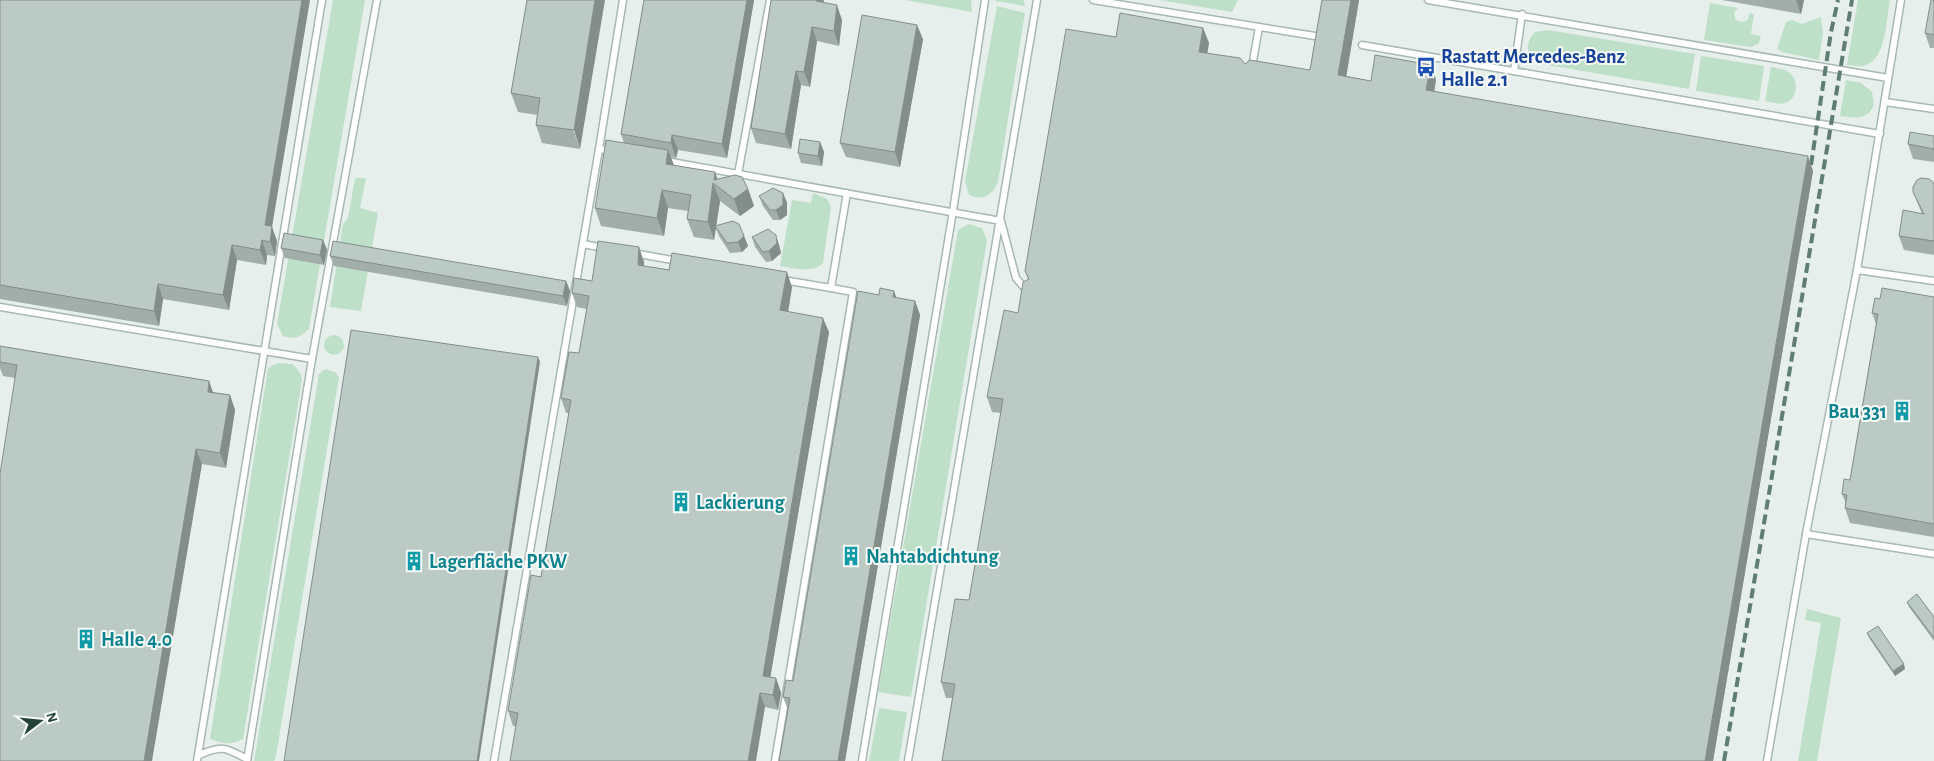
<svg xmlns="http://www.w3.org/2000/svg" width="1934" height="761" font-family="'Alegreya Sans',sans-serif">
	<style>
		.green { fill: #bfe0c8 }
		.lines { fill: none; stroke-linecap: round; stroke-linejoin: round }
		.service-casing { stroke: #a8b8b2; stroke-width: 9 }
		.service { stroke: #fff; stroke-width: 6 }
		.rail { stroke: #5f7d75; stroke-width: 4; stroke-dasharray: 10 5; stroke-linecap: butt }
		.wall { fill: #a1aea9 }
		.shaded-wall { fill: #838d89 }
		.building { fill: #bbcac4; stroke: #838d89 }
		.labels { text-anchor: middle; stroke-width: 4; stroke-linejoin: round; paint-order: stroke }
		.transit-label { font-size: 20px; font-weight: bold; fill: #164399; stroke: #f7fbf9; text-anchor: start }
		.culture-label { font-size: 20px; font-weight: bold; fill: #0d838f; stroke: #f7fbf9; text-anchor: start }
	</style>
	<rect width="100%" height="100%" fill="#e6efeb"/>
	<g class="green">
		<path d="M333,0H365L309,329C300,337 294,340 283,336L277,324Z"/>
		<polygon points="905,0 971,0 972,12"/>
		<polygon points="996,0 1024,0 1025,6 995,1"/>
		<polygon points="1159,0 1238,0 1232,12"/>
		<path d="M1858,0H1890C1886,19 1887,61 1863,66C1858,67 1852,65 1847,65Z"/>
		<polygon points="1710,3 1738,8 1734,13 1736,20 1742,22 1748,20 1749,13 1754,14 1751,34 1761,36 1759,43 1751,47 1704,40"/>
		<path d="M997,6L1025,13L998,182C992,196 983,201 969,195L965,181Z"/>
		<polygon points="1821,17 1823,33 1819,60 1782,52 1777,49 1786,22 1792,20 1802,24"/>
		<path d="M1548,30L1695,54L1689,89L1535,63C1526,53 1525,42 1535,32Z"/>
		<polygon points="1701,56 1764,66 1759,101 1696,91"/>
		<path d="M1771,67C1777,68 1785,69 1790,73C1799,81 1798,99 1785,103C1779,105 1772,102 1765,101Z"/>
		<path d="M1846,80L1861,83L1872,92L1874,105C1867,121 1855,118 1840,116Z"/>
		<polygon points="355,178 366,178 360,208 378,213 361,311 330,307 343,224 348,218"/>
		<path d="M813,193L827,199L831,207L823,263C812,274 793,268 780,266L792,200L811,203Z"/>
		<polygon points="969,224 982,228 987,240 911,697 878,692 958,230"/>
		<circle cx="334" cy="345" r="10"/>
		<path d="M278,363L293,364L301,374L302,380L243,739C231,745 222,744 210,739L268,368Z"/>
		<polygon points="325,369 335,372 339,377 276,756 274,761 254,761 319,374"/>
		<polygon points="1807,609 1841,618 1817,761 1798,761 1821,623 1805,620"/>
		<polygon points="879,708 907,712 899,761 869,761"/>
	</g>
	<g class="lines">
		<defs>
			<g id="service">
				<polyline points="1093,0 1315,36"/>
				<polyline points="1428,0 1888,78"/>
				<polyline points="1362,45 1880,134"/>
				<polyline points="1252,67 1259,27"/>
				<polyline points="1514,71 1522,14"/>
				<polyline points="1885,102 1934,109"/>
				<polyline points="612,151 599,149 623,0"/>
				<polyline points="666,161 1001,221 1016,278 1028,292"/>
				<polyline points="738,174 770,0"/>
				<polyline points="583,244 604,248"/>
				<polyline points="633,253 678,261"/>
				<polyline points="1857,270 1934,281"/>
				<polyline points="783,280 831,288"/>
				<polyline points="0,307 312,359"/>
				<polyline points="1806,534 1934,554"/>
				<path d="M199,755C221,745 225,747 247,759"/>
				<polyline points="197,761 322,0"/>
				<polyline points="247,761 312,359 377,0"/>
				<polyline points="494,761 599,149"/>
				<polyline points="775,761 853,292 831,288 847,193"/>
				<polyline points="862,761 953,211 985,0"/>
				<polyline points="908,761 1037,0"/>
				<polyline points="1767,761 1806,534 1857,270 1901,0"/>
			</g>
		</defs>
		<use href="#service" class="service-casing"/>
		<use href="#service" class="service"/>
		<g class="rail">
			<polyline points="1811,165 1831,32 1838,0"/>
			<polyline points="1724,761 1852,0"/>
		</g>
	</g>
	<g class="wall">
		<polygon points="0,0 272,227 277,241 275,256 267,255 266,265 237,260 229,310 163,299 159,326 0,299"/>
		<polygon points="527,0 580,149 542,143 536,125 537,115 518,112 511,93"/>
		<polygon points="644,0 754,0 727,158 678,150 676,158 671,157 674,166 748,189 754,206 740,216 720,201 716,226 744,236 748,246 742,252 730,253 719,236 716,228 714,240 694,237 687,219 688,211 668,208 664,236 601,226 595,208 624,143 621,134"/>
		<polygon points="1322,0 1359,0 1346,76 1371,81 1436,80 1434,91 1813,171 1713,761 942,761 952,698 946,698 941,682 969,600 1001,413 992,412 987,397 1018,313 1028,279 1025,271 1116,37 1203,28 1209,43 1207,53 1245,64 1310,70"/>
		<polygon points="1722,0 1804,0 1801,14"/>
		<polygon points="1934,0 1934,48 1930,48 1925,33"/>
		<polygon points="823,3 842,20 839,46 817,41 810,87 801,85 791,149 756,143 751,128"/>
		<polygon points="923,39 900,167 846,157 840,143"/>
		<polygon points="1934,136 1934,162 1913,159 1908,144"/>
		<polygon points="820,142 824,152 822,166 801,163 798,153"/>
		<polygon points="1934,183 1934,255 1904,250 1899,236 1922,214 1913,192"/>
		<polygon points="783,193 787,203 787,215 780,220 773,220 763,206 759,196"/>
		<polygon points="752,237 779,245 781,253 772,261 766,262 755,247"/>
		<polygon points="323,240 327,250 324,265 285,258 281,248"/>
		<polygon points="330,256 566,281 570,291 567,306 334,266"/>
		<polygon points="644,262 644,266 792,287 788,312 829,332 770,677 776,678 781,693 778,710 765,707 516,726 513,726 508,711 541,577 569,413 566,413 561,398 579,353 587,309 577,307 572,293 592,281"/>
		<polygon points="1934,297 1934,537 1850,523 1845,508 1846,504 1842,494 1850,480 1876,324 1872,313 1880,299"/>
		<polygon points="897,298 915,301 920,315 845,761 779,761 788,710 783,697 793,681"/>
		<polygon points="0,346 209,381 213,392 230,395 235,410 226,468 202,464 15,378 3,376 0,368"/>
		<polygon points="1907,602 1934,617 1934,641 1909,607"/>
		<polygon points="1867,633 1905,669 1895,676 1869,638"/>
	</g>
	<g class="shaded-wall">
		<polygon points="302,0 310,0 272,227 277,241 275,256 265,225"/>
		<polygon points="595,0 605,0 580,149 574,130"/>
		<polygon points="747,0 754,0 727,158 722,144"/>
		<polygon points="816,0 824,0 821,16 816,1"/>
		<polygon points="1351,0 1359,0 1344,90 1338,75"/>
		<polygon points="1796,0 1804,0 1801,14"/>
		<polygon points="837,5 842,20 839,46 834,31"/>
		<polygon points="917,25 923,39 900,167 895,152"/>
		<polygon points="812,27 817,41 810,87 804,72"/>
		<polygon points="1203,28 1209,43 1205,67 1199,52"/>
		<polygon points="1431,65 1436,80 1432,105 1426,90"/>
		<polygon points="796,71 801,85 791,149 785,134"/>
		<polygon points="672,135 678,150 676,158 671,143"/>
		<polygon points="820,142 824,152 822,166 818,156"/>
		<polygon points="668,150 675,168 666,164"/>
		<polygon points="1808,156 1813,171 1713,761 1705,761"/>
		<polygon points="715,172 721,189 714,180"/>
		<polygon points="713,183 720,201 716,227 715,226 716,228 714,240 708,222"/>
		<polygon points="748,189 754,206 740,216 734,199"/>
		<polygon points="662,190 668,208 664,236 657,218"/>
		<polygon points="783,193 787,203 787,215 780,220 776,210"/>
		<polygon points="776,235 779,245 781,253 772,261 769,251"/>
		<polygon points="744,236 748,246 742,252 738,242"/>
		<polygon points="262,240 267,255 266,265 260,250"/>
		<polygon points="323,240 327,250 324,265 320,255"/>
		<polygon points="232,245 237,260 229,310 223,295"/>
		<polygon points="639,247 644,262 643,280 638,265"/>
		<polygon points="787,272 792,287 786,325 780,310"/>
		<polygon points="566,281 570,291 567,306 563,296"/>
		<polygon points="158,284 163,299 159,326 154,311"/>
		<polygon points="894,291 899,305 893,297"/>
		<polygon points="915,301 920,315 845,761 838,761"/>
		<polygon points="823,318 829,332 768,691 763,676"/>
		<polygon points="538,357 540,362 479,761 477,761"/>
		<polygon points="209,381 214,396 208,392"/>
		<polygon points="230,395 235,410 226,468 220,453"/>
		<polygon points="196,449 202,464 152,761 144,761"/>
		<polygon points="1904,664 1905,669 1895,676 1893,671"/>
		<polygon points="776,678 781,693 778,710 773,695"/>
		<polygon points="760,693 765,707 756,761 748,761"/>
	</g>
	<g class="building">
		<polygon points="0,0 302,0 265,225 272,226 270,242 262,240 260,250 232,245 223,295 158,284 154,311 0,285"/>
		<polygon points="527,0 595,0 574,130 536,125 540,98 511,93"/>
		<polygon points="644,0 747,0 722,144 672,135 671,143 621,134"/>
		<polygon points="771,0 816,0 816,1 837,5 834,31 812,27 804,72 796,71 785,134 751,128"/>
		<polygon points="1322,0 1351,0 1338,75 1371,81 1375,55 1431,65 1426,90 1808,156 1705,761 942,761 955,684 941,682 955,599 969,600 1003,399 987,397 1004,310 1018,313 1023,282 1029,279 1025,271 1066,29 1116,37 1120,13 1203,28 1199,52 1240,58 1245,64 1250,60 1310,70"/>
		<polygon points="1931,0 1934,0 1934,35 1925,33"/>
		<polygon points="862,15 917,25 895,152 840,143"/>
		<polygon points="1910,132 1934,136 1934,149 1908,144"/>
		<polygon points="800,139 820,142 818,156 798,153"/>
		<polygon points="606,140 668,150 666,164 715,172 714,180 735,175 742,177 748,189 734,199 713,183 708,222 687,219 691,195 662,190 657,218 595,208"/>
		<polygon points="1921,178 1929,179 1934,183 1934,241 1899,236 1903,210 1924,214 1913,192 1913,187 1917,180"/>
		<polygon points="773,188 783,193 783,205 776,210 770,210 759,196"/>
		<polygon points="733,221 739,224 744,236 738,242 727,243 715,226"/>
		<polygon points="768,229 776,235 777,243 769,251 763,252 752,237"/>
		<polygon points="284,233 323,240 320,255 281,248"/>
		<polygon points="333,241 566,281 563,296 330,256"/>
		<polygon points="598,241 639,247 638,265 669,270 672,253 787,272 780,310 823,318 763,676 776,678 773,695 760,693 748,761 510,761 518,713 508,711 531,575 541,577 571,400 561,398 569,352 579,353 589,296 572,293 574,278 592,281"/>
		<polygon points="880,288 894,291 893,297 915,301 838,761 779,761 790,698 783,697 786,680 793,681 858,291 879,295"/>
		<polygon points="1882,288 1934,297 1934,524 1845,508 1847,495 1842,494 1844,479 1850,480 1878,314 1872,313 1875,298 1880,299"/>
		<polygon points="351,330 538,357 477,761 284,761"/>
		<polygon points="0,346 209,381 208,392 230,395 220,453 196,449 144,761 0,761 0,474 17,365 0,362"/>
		<polygon points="1917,594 1934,617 1934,638 1907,602"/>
		<polygon points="1878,626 1904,664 1893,671 1867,633"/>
	</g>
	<defs>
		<symbol id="bus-bare" viewBox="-9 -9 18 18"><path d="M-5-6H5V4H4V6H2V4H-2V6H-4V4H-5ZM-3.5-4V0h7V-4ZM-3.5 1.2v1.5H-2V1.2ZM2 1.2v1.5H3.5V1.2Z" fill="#1a4fb4" stroke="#f7fbf9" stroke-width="2.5" paint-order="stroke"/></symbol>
		<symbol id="building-bare" viewBox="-9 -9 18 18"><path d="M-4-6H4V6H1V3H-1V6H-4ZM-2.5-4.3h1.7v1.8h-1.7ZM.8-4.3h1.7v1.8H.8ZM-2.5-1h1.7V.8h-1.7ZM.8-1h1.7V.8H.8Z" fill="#0f9aa8" stroke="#f7fbf9" stroke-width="2.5" paint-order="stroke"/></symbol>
	</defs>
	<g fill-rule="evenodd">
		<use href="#bus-bare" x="1412" y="53" width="28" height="28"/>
		<use href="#building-bare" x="1888" y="397" width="28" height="28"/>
		<use href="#building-bare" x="667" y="488" width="28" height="28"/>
		<use href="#building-bare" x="837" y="542" width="28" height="28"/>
		<use href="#building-bare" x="400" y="547" width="28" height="28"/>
		<use href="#building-bare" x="72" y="625" width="28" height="28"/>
	</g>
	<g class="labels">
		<g class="transit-label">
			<text x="1441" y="63">Rastatt Mercedes-Benz<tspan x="1441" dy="23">Halle 2.1</tspan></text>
		</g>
		<g class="culture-label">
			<text x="1887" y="418" text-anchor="end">Bau 331</text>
			<text x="696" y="509">Lackierung</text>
			<text x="866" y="563">Nahtabdichtung</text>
			<text x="429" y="568">Lagerfläche PKW</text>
			<text x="101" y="646">Halle 4.0</text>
		</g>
	</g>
	<g transform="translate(40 721) rotate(74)" stroke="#f7fbf9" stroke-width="4" paint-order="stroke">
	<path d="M0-4L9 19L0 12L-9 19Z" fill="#24423a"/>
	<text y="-8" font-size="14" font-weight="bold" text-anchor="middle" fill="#24423a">N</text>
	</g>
</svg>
